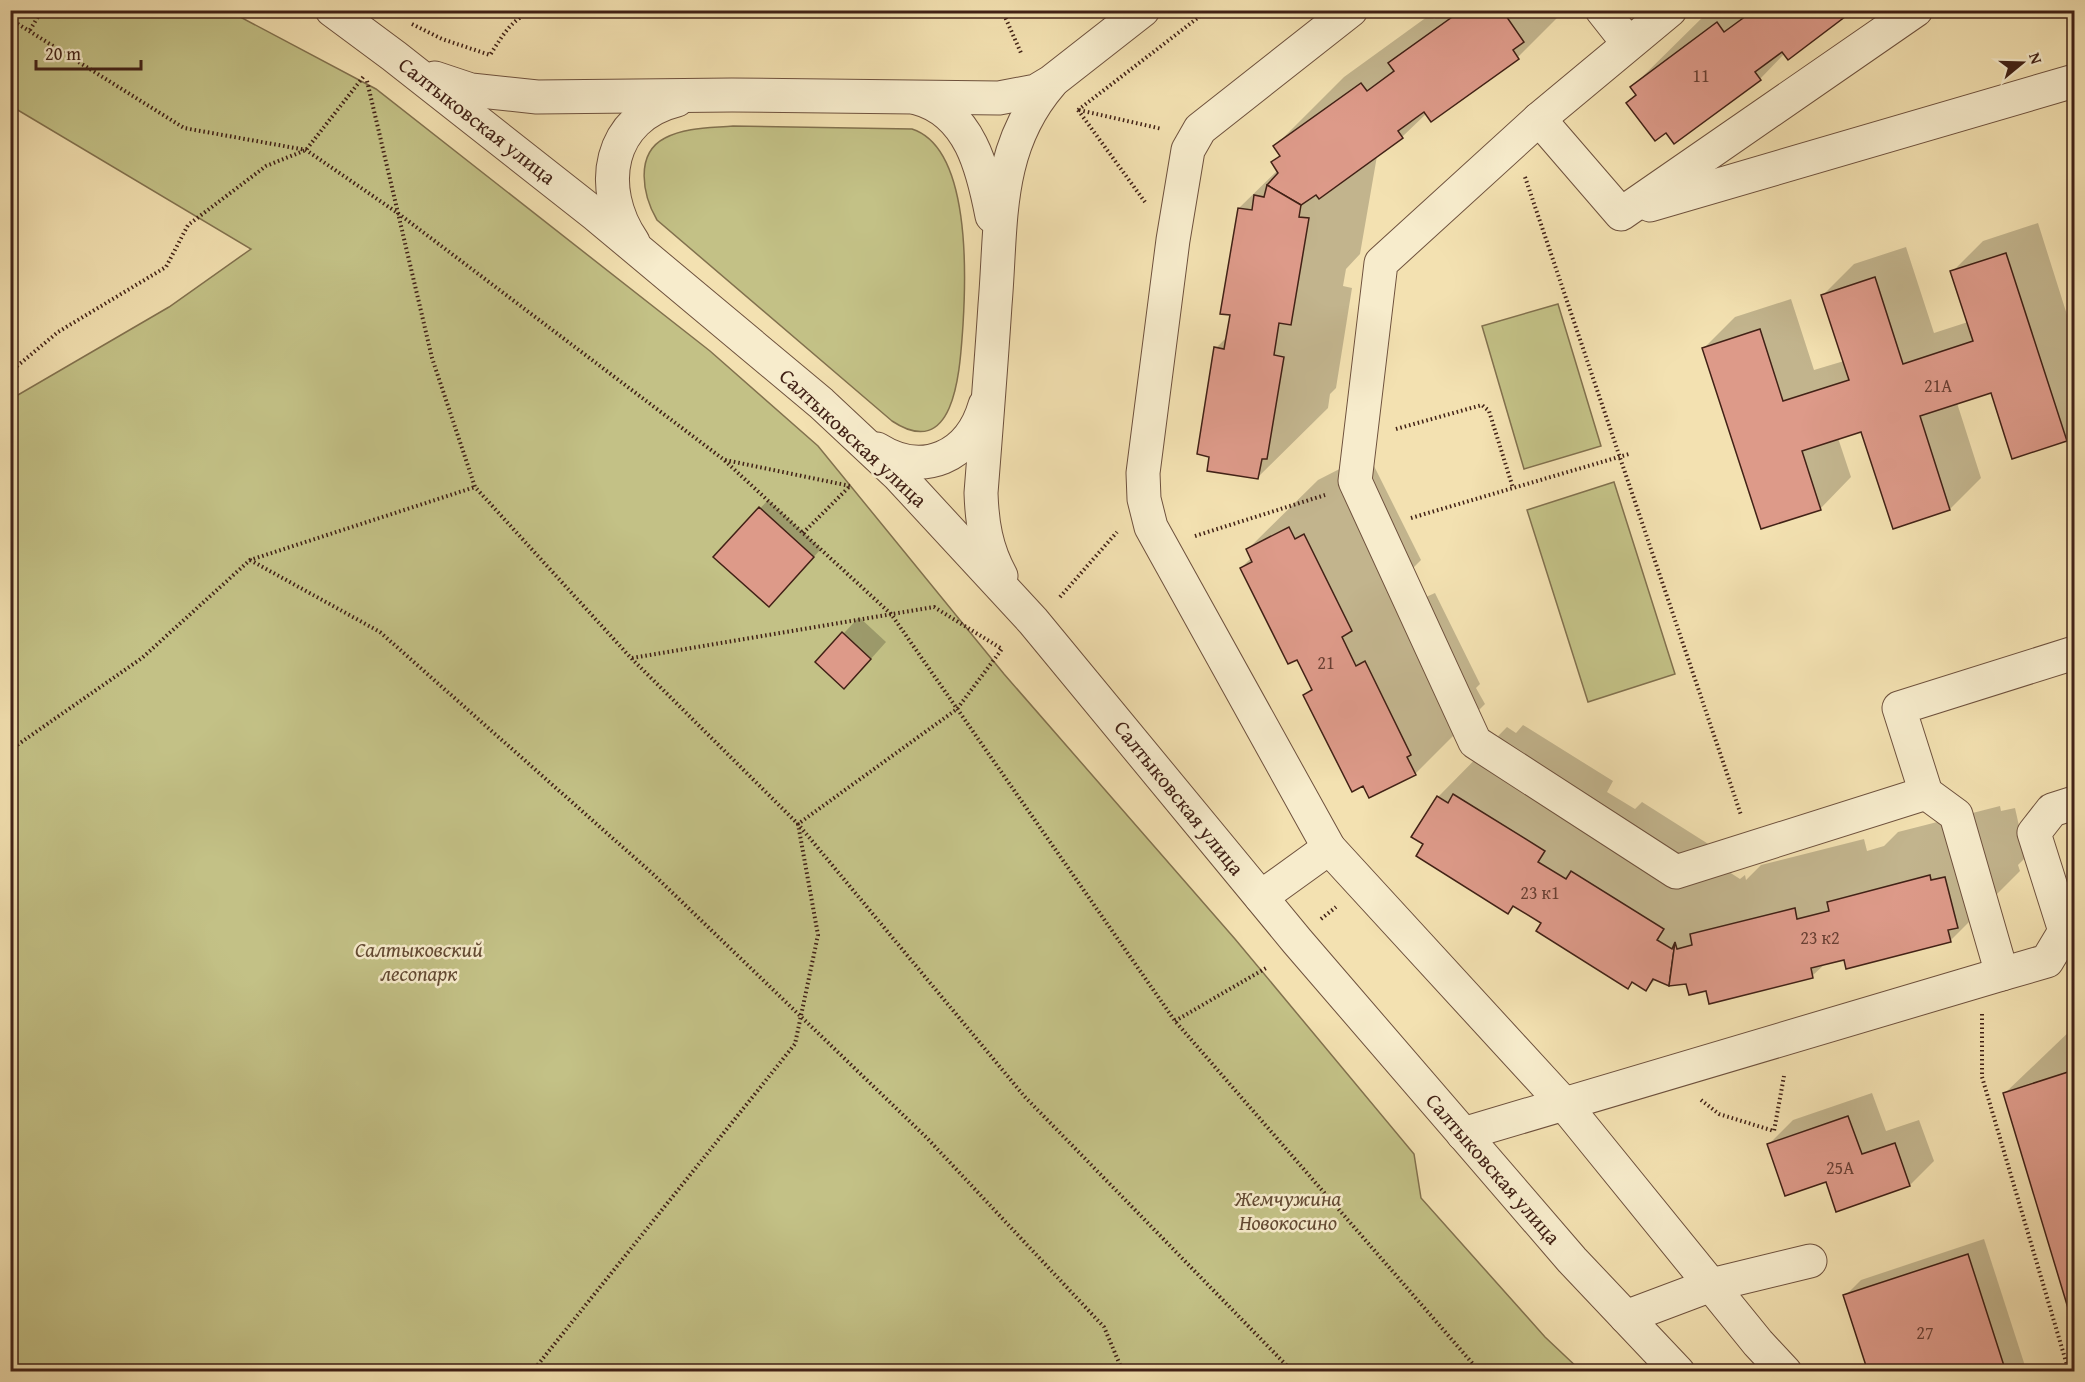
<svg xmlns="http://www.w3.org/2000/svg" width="2085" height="1382" font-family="'Gentium Book Plus',serif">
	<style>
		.green { fill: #c3c186; stroke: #82714e; stroke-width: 1.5 }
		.shadow { fill: #0003 }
		.building { fill: #dd9a89; stroke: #412116; stroke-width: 1.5 }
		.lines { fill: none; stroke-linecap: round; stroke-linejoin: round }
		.minor-casing { stroke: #6e513d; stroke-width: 35 }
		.path { stroke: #412116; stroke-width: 4; stroke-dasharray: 1.5 3; stroke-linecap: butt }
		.minor { stroke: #f7eccc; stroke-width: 33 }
		.labels { text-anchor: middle; stroke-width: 5; stroke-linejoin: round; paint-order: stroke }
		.number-label { font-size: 18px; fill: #683f33 }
		.street-label { font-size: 21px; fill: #412116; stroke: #f7eccc }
		.park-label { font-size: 21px; font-style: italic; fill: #624932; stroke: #f7eccc }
	</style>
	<rect width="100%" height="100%" fill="#f3e1b1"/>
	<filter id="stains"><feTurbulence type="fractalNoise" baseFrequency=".00333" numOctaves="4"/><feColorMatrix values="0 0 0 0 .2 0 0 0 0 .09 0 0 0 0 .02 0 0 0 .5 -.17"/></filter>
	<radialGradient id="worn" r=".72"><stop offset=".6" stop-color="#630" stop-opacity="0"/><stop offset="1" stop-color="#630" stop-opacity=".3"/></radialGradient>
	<g class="green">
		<polygon points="11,11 229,11 376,89 710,351 818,446 1004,674 1235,939 1414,1154 1421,1198 1545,1337 1581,1371 11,1371 11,399 169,307 251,249 11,106"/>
		<path d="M733,126L912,129C971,148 966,276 963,325C960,365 957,464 892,421L657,220C643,196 634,154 665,138C685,127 711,128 733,126Z"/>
		<polygon points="1558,304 1601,446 1524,469 1482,326"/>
		<polygon points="1614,482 1675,674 1588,702 1527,510"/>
	</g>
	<g class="shadow">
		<polygon points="1443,10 1565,10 1518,57 1431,120 1427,113 1402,137 1377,156 1360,254 1346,269 1343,286 1352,288 1336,388 1330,394 1328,408 1258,477 1216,348 1228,336 1232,314 1239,208 1278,170 1273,163 1281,155 1275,146 1344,77 1431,14 1434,19"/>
		<polygon points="1710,10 1852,10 1785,53 1760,79 1666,131 1628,103 1637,93 1632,87"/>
		<polygon points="2038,223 2074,337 2074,432 2066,440 1992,391 1957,403 1981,478 1950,509 1862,430 1838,438 1851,477 1820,509 1704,348 1735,317 1791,299 1814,370 1844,361 1823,295 1854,264 1906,247 1934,333 1968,322 1952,272 1983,241"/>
		<polygon points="1359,459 1364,471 1374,466 1421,560 1412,569 1426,597 1435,593 1480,684 1476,688 1485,704 1415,774 1305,695 1312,688 1297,658 1241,568 1252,557 1248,549 1318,480"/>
		<polygon points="768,500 821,549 776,598 715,557"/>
		<polygon points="859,617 886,642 860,671 817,662"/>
		<polygon points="1523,725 1613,781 1607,792 1635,809 1642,802 1732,859 1726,870 1740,879 1745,875 1746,880 1761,865 1864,839 1867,851 1884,846 1898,832 2000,806 2001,811 2015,808 2026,857 2018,865 2020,871 1950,941 1845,958 1826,963 1812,976 1707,989 1687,983 1656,979 1646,989 1634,981 1628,987 1543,923 1515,905 1508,912 1425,844 1438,797 1507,727 1516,733"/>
		<polygon points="2074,1027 2074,1323 2005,1093"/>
		<polygon points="1872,1093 1886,1131 1919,1120 1934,1161 1910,1185 1827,1180 1769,1144 1793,1120"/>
		<polygon points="1984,1239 2027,1372 1870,1372 1845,1296 1861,1280"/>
	</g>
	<g class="building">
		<polygon points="1462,10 1502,10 1524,42 1513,50 1519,59 1431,122 1424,112 1398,131 1403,138 1319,199 1316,195 1301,205 1267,185 1278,173 1271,162 1280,156 1273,146 1361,83 1367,91 1394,71 1388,63"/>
		<polygon points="1749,10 1854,10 1788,60 1782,52 1755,72 1761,80 1674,144 1666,133 1655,141 1626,103 1636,95 1630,87 1717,22 1724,32 1750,13"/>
		<polygon points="1267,185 1301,205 1299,217 1309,218 1291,325 1279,323 1274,355 1284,357 1267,459 1262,459 1258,479 1207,471 1209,457 1197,454 1214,347 1224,349 1230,315 1220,314 1238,208 1252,210 1254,195 1264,197"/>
		<polygon points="2006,253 2067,441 2012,459 1991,393 1920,416 1950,510 1893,529 1861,432 1802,451 1821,510 1761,529 1702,348 1760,329 1783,401 1849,380 1821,295 1875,277 1903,364 1973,341 1950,271"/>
		<polygon points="759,507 814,557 769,607 713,557"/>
		<polygon points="1289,527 1295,539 1304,534 1352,631 1342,637 1356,666 1365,661 1411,755 1407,757 1416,775 1369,798 1363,786 1352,792 1303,695 1312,690 1297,660 1288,664 1240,568 1252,562 1246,549"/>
		<polygon points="842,632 871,659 844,689 815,662"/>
		<polygon points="1453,794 1545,851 1538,862 1566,879 1571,871 1664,929 1657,940 1672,949 1675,942 1669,986 1653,979 1646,991 1632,982 1628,989 1536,931 1541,923 1513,906 1508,914 1416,856 1423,844 1411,837 1437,796 1448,803"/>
		<polygon points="1930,875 1931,880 1945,877 1958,928 1948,930 1951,942 1846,969 1844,960 1811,968 1813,978 1709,1004 1706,991 1689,995 1686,984 1669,986 1675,942 1677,949 1692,945 1690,934 1795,908 1797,919 1829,911 1827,902"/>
		<polygon points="2068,1072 2074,1092 2074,1328 2003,1093"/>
		<polygon points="1848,1116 1862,1154 1895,1143 1910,1186 1836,1212 1826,1182 1785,1196 1767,1144"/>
		<polygon points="1968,1254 2006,1372 1868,1372 1843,1295"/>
	</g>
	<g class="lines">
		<defs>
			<g id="minor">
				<polyline points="332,10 394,56 596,215 821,403 899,476 1033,621 1297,941 1572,1260 1678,1372"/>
				<polyline points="1351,10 1200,129 1188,150 1173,240 1143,473 1144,499 1151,527 1329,848 1564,1104 1758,1343 1785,1372"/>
				<polyline points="1602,10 1628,43"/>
				<polyline points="1670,10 1539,119 1381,263 1355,481 1475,742 1676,872 1926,793"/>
				<polyline points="435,78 471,90 537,97 732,95 999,98 1036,91 1051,82 1143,10"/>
				<path d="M917,98C970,112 983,169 992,216"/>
				<polyline points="1539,119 1621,214 1916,10"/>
				<polyline points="1650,205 2074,81"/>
				<path d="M633,242C596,188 608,117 677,100"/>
				<path d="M877,449C923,478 970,457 985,405"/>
				<path d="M1001,576C986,549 982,523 981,493C986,430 991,367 995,305C1002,224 994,149 1051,83"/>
				<polyline points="1261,897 1329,848"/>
				<polyline points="2002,974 2047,961 2065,931 2034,833 2052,810 2074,803"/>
				<polyline points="1463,1134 2002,974 1956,815 1926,793 1899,708 2074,653"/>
				<polyline points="1626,1317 1711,1285 1810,1261"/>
			</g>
		</defs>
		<use href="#minor" class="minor-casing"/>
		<g class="path">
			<polyline points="1002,10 1021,53"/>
			<polyline points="10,19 184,128 306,150 399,214 723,459 803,533 891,614 1175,1021 1480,1372"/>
			<path d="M412,24L442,39L490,55C503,35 512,18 535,10"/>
			<polyline points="30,30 42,10"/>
			<polyline points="367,81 432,358 475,487 631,658 798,824 1025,1097 1293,1372"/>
			<polyline points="1078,110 1208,10"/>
			<polyline points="1078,110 1145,202"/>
			<polyline points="1079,110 1162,129"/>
			<polyline points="1525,177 1741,815"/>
			<polyline points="10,372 58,332 166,267 188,225 266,166 306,150 364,76"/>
			<polyline points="1396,429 1482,405 1489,411 1513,488"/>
			<polyline points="725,460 850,486"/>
			<polyline points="1411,518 1629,454"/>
			<polyline points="803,533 850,486"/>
			<polyline points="1195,536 1325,495"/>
			<polyline points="250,560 380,632 653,874 927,1138 1104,1327 1123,1372"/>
			<polyline points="1060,597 1117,532"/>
			<polyline points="10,750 142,658 250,560 475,487"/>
			<polyline points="1321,919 1336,907"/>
			<polyline points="1982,1014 1982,1077 2069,1372"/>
			<polyline points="1175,1021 1266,968"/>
			<polyline points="1701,1100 1719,1114 1774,1131 1784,1076"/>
			<polyline points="532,1372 795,1044 818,935 798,824 957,709 1002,649 934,607 632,658"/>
		</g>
		<use href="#minor" class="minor"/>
	</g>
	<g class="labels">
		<g class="number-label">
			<text x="1701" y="82">11</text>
			<text x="1938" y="392">21А</text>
			<text x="1326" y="669">21</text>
			<text x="1540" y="899">23 к1</text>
			<text x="1820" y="944">23 к2</text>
			<text x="1840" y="1174">25А</text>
			<text x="1925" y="1339">27</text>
		</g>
		<g class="street-label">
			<text transform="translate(477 121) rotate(38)" y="7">Салтыковская улица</text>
			<text transform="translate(853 438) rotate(43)" y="7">Салтыковская улица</text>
			<text transform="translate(1179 798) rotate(51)" y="7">Салтыковская улица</text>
			<text transform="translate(1493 1169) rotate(49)" y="7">Салтыковская улица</text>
		</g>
		<g class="park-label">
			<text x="419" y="957">Салтыковский<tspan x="419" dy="24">лесопарк</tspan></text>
			<text x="1288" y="1206">Жемчужина<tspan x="1288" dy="24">Новокосино</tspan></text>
		</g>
	</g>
	<rect width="2085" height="1382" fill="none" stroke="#f3e1b1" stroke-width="36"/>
	<rect x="12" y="12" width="2061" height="1358" fill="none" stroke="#412116" stroke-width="3"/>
	<rect x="18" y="18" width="2049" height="1346" fill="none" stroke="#412116" stroke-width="1.5"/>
	<g transform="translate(2022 63) rotate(71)" stroke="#f7eccc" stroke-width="4.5" paint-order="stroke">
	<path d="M0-4.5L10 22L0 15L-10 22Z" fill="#412116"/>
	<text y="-9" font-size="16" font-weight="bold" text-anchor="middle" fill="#412116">N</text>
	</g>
	<path d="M36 60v9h105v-9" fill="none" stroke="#412116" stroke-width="3"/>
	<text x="45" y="60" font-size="18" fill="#412116" stroke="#f7eccc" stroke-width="4.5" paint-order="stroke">20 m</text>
	<rect width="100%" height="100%" filter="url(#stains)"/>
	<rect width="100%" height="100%" fill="url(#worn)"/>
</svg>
